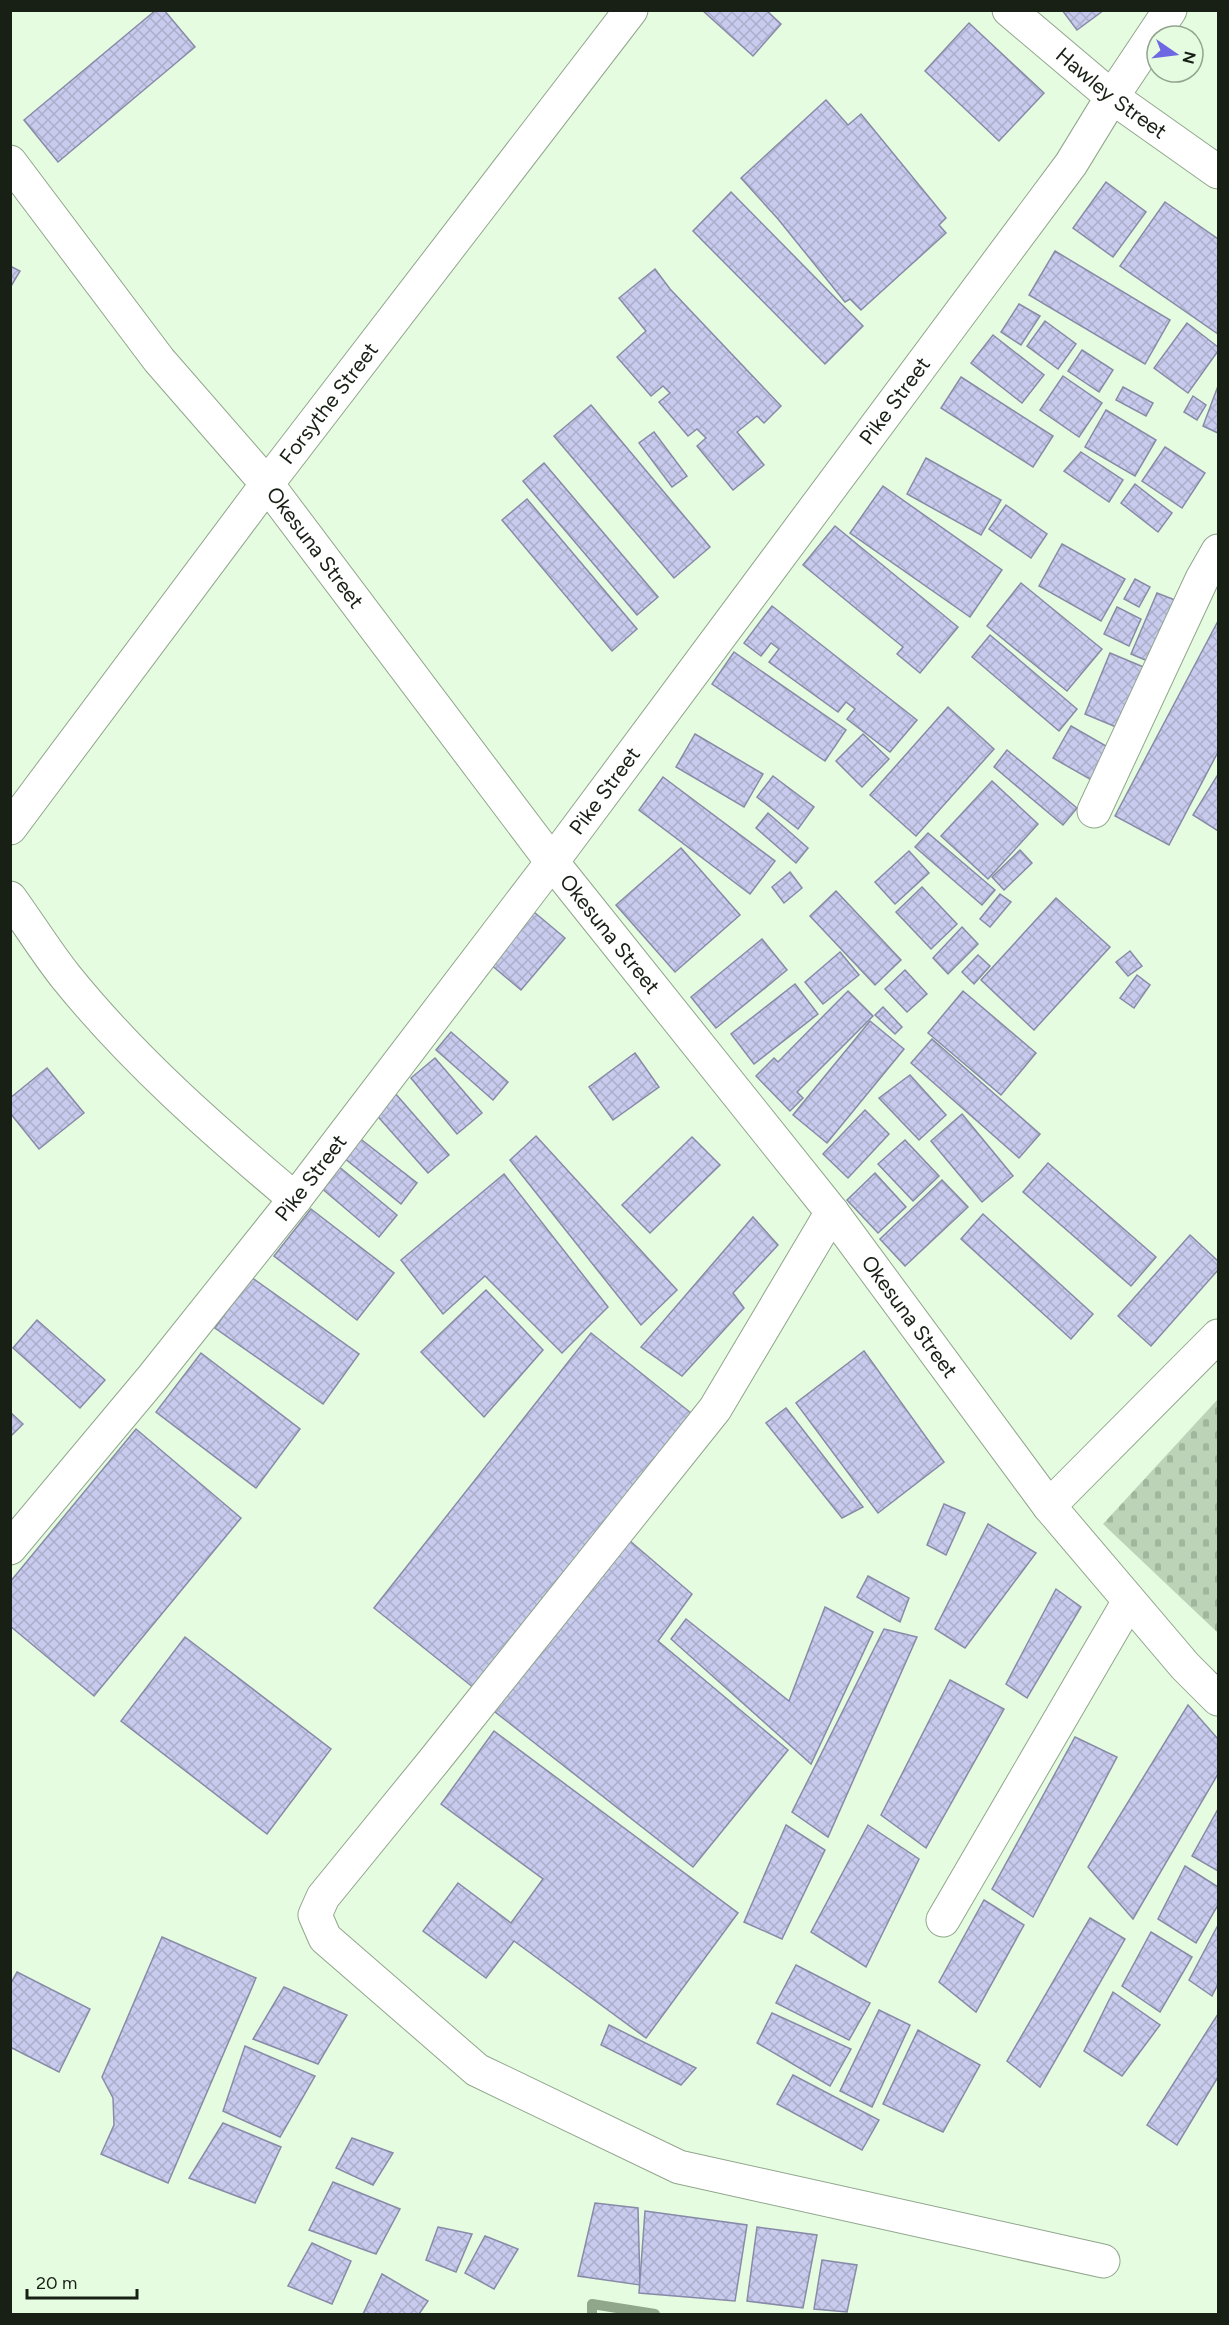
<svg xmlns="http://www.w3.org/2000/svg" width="1229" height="2325" font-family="Figtree,sans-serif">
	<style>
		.cemetery { fill: url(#cemetery-stones) }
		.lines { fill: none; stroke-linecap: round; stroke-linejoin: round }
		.stream { stroke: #90a78b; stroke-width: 10 }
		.building { fill: url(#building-cross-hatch); stroke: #888ba8; stroke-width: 1.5 }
		.minor-casing { stroke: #91a68d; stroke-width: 35 }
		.minor { stroke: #fff; stroke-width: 33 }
		.labels { text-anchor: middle; stroke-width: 5; stroke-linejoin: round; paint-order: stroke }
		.street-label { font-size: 21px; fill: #182016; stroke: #e5fce0 }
	</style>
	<defs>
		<pattern id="cemetery-stones" width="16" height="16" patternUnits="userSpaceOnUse" patternTransform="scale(1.5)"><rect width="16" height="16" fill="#bdd3b8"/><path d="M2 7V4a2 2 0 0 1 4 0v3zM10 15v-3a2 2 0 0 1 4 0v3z" fill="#a2b59d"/></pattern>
		<pattern id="building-cross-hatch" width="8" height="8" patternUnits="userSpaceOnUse" patternTransform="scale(1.5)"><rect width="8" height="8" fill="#c8cbed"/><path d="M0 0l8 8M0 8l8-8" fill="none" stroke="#abaeca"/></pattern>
	</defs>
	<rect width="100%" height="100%" fill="#e5fce0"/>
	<polygon class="cemetery" points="1218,1399 1218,1633 1103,1524"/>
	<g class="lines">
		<polyline class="stream" points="592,2314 592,2304 655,2314"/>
	</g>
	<g class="building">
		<polygon points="156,10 164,10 195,47 58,162 24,120"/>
		<polygon points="702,10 766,10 781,24 753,56"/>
		<polygon points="1062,10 1104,10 1077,30"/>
		<polygon points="969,23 1044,93 999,141 925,71"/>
		<polygon points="826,100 848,125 861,114 946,218 939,225 946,233 861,310 850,299 845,302 778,219 741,178"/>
		<polygon points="1106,182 1146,212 1113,257 1073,228"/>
		<polygon points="731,192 863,326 825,364 693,231"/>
		<polygon points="1165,202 1218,239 1218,334 1120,266"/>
		<polygon points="1055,251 1170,320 1145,364 1029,295"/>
		<polygon points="10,266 20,271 10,288"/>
		<polygon points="655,269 670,289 781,406 764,423 757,416 737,432 764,465 733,490 697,446 706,438 697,429 688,436 659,402 670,393 663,386 651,396 617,357 646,331 619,298"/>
		<polygon points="1019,304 1040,316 1021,345 1001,332"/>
		<polygon points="1045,321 1076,344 1058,369 1027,346"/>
		<polygon points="1187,323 1218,347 1218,351 1188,393 1154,368"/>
		<polygon points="993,335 1044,375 1022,403 971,363"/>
		<polygon points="1082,350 1113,370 1099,392 1068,371"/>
		<polygon points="1063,376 1102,403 1079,437 1040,410"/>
		<polygon points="961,377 1053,436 1033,467 941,408"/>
		<polygon points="1218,386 1218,433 1203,426"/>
		<polygon points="1123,387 1153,403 1146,416 1116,400"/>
		<polygon points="1193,396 1206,405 1197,420 1184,412"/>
		<polygon points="591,405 710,547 674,578 554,436"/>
		<polygon points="1106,410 1156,440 1135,476 1085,447"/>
		<polygon points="654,432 687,476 672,487 639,443"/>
		<polygon points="1165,447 1205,473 1182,508 1142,481"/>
		<polygon points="1081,452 1123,480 1109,502 1064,471"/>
		<polygon points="926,458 1001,500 981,535 907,494"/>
		<polygon points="544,463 658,597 637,615 523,481"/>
		<polygon points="1135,484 1172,513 1158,532 1121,503"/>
		<polygon points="883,486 1002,570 970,617 850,533"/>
		<polygon points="527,499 637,629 612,651 502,520"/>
		<polygon points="1006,505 1047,534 1031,558 989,529"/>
		<polygon points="835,526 958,627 920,673 897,654 903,647 803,565"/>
		<polygon points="1062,544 1125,579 1101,621 1039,586"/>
		<polygon points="1135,579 1150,587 1139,607 1124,599"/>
		<polygon points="1021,583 1102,649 1067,691 987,626"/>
		<polygon points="1157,593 1180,602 1155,664 1131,654"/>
		<polygon points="772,606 917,720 890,752 847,719 855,709 846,702 838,712 769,662 779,649 771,643 761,656 744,643"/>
		<polygon points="1117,607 1141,619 1129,646 1104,634"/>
		<polygon points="1218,621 1218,752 1169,845 1115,816"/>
		<polygon points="990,635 1077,709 1059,731 972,657"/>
		<polygon points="734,652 846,730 825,761 712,684"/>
		<polygon points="1110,653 1153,671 1128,732 1085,714"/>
		<polygon points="948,707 994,749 916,836 870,795"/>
		<polygon points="1071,726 1120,754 1102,786 1053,758"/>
		<polygon points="695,734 763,774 744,807 676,767"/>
		<polygon points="863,734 889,759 862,787 836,761"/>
		<polygon points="1007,750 1077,808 1063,825 994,767"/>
		<polygon points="773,776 814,807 798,829 757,797"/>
		<polygon points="1217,776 1218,778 1218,831 1193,815"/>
		<polygon points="663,777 775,861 750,894 639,810"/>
		<polygon points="992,781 1038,824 988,879 941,836"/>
		<polygon points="768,813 808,848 796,863 756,828"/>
		<polygon points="928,833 995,890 982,905 915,847"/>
		<polygon points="681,848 740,915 675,972 616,905"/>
		<polygon points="1020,850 1032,863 1004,890 992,877"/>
		<polygon points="909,851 929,873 895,904 875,882"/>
		<polygon points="790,872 802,888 784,903 772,887"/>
		<polygon points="922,887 957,924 931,949 896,912"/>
		<polygon points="836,891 901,960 875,985 810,916"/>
		<polygon points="1000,894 1011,902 990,927 980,919"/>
		<polygon points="1056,898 1110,947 1034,1030 981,980"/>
		<polygon points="534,912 565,938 521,990 490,964"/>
		<polygon points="962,927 978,944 948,974 933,958"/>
		<polygon points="762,939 787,970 716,1028 691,997"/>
		<polygon points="1130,951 1142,966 1128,976 1116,962"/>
		<polygon points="840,952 859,975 823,1004 805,982"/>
		<polygon points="978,955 990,966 974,984 962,972"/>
		<polygon points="905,970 927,994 907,1012 885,989"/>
		<polygon points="1137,975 1150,985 1134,1008 1120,998"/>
		<polygon points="795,984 818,1014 754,1064 731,1034"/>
		<polygon points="848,991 873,1016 797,1092 803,1098 790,1111 756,1076 774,1058 778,1062"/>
		<polygon points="963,991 1036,1053 1001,1095 928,1033"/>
		<polygon points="883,1007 902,1027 895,1034 875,1015"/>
		<polygon points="870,1021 904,1049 827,1143 793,1115"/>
		<polygon points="451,1032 508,1082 493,1100 436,1050"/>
		<polygon points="932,1039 1040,1134 1019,1158 911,1063"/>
		<polygon points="635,1053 659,1087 613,1120 589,1087"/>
		<polygon points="435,1058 482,1113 457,1134 411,1078"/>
		<polygon points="47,1068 84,1113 39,1149 10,1113 10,1098"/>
		<polygon points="910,1075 946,1115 919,1140 879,1098"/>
		<polygon points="394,1092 449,1155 428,1173 373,1111"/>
		<polygon points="865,1110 889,1134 848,1178 823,1154"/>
		<polygon points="962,1114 1013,1176 982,1202 931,1141"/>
		<polygon points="536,1136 677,1290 641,1325 510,1160"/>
		<polygon points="358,1137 417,1183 401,1204 343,1157"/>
		<polygon points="692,1137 720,1165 650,1233 622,1205"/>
		<polygon points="905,1140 939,1176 913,1201 878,1164"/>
		<polygon points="1048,1163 1156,1257 1131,1286 1023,1192"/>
		<polygon points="337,1165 397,1215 379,1237 320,1187"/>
		<polygon points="875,1173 906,1207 878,1233 847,1200"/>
		<polygon points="504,1174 608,1307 562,1353 485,1276 443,1314 401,1260"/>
		<polygon points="942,1180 968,1207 905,1266 880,1239"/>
		<polygon points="311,1209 394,1273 357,1320 274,1256"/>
		<polygon points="983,1214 1093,1314 1071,1339 961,1239"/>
		<polygon points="753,1217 778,1245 733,1293 744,1308 682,1376 641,1347"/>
		<polygon points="1190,1235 1218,1261 1218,1270 1151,1346 1118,1316"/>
		<polygon points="251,1277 359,1354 323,1404 215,1328"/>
		<polygon points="486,1290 543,1350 484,1417 421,1352"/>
		<polygon points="37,1320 105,1380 80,1408 13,1348"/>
		<polygon points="591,1333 696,1417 479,1692 374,1608"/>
		<polygon points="864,1351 944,1462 878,1513 796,1403"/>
		<polygon points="201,1353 300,1429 256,1488 156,1412"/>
		<polygon points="786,1408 863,1507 842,1518 766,1423"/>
		<polygon points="10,1412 23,1424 10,1437"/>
		<polygon points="136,1429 241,1518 94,1696 10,1626 10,1582"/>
		<polygon points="944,1504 965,1513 946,1555 927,1545"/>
		<polygon points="988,1524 1036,1553 965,1648 935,1629"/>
		<polygon points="623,1535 692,1594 658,1641 788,1750 693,1867 490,1708"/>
		<polygon points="868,1576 909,1598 900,1622 857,1597"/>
		<polygon points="1056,1589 1081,1607 1027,1698 1006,1684"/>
		<polygon points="825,1607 873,1632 811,1764 671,1639 686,1619 789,1701"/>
		<polygon points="884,1629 917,1637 828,1837 792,1812"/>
		<polygon points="185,1637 331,1749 267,1834 121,1721"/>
		<polygon points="950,1680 1004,1709 926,1848 881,1815"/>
		<polygon points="1188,1705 1218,1739 1218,1774 1133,1919 1088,1867"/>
		<polygon points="494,1731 738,1913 646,2038 514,1941 486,1978 423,1931 458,1883 511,1923 543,1879 441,1804"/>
		<polygon points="1075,1737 1117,1757 1033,1917 992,1889"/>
		<polygon points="1218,1809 1218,1871 1192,1856"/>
		<polygon points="786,1825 825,1850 782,1939 744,1922"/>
		<polygon points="868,1825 919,1859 866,1967 811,1932"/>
		<polygon points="1185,1866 1218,1887 1218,1905 1196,1943 1158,1919"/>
		<polygon points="984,1900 1024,1925 976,2012 939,1982"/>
		<polygon points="1090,1918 1125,1939 1040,2087 1007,2061"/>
		<polygon points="1218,1925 1218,1984 1212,1996 1189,1980"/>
		<polygon points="1151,1932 1192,1957 1160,2012 1122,1986"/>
		<polygon points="162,1937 256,1978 168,2183 101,2154 114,2125 113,2098 102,2077"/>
		<polygon points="796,1965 870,2003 849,2040 776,2003"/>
		<polygon points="17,1972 90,2009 59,2072 10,2047 10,1985"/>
		<polygon points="284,1987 347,2015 318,2064 253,2039"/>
		<polygon points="1113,1992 1160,2025 1122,2076 1084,2051"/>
		<polygon points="879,2010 910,2025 872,2107 840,2091"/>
		<polygon points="772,2013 851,2049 830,2086 757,2043"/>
		<polygon points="1218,2014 1218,2077 1177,2145 1147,2125"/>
		<polygon points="609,2025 696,2068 681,2085 601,2045"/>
		<polygon points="918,2030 980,2065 943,2132 883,2104"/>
		<polygon points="245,2046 315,2076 280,2137 223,2111"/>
		<polygon points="793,2075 879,2120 862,2150 777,2104"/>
		<polygon points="223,2123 281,2147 255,2203 189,2178"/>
		<polygon points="352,2138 393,2153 373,2185 336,2168"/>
		<polygon points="333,2182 400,2209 376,2254 309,2230"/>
		<polygon points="595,2203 638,2208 640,2285 578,2276"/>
		<polygon points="645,2211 747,2225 735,2301 639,2293"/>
		<polygon points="438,2227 472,2234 456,2272 426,2260"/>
		<polygon points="757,2227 817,2235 803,2308 747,2301"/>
		<polygon points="485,2236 518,2249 494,2289 465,2273"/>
		<polygon points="312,2243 351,2261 332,2304 288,2286"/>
		<polygon points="822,2260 857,2265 847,2312 814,2309"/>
		<polygon points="382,2274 428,2301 419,2314 363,2314"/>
	</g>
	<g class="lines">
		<defs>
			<g id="minor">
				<path id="s1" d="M1009,10L1112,97L1218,172"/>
				<path id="s2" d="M10,162L159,360L267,484L552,862L832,1212L1049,1506L1185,1666L1218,1699"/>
				<polyline points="1094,811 1202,579 1218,551"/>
				<path id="s3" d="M10,828L267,484L631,10"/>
				<path d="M10,898C29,924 46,952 66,977C133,1060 213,1130 295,1199"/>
				<polyline points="832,1212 715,1409 433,1762 323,1897 315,1915 325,1938 477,2070 679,2167 1103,2261"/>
				<polyline points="1049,1506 1218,1336"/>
				<path id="s4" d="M10,1548L153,1377L295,1199L552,862L1071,164L1112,97L1170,10"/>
				<polyline points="943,1920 1129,1601"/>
			</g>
		</defs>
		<use href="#minor" class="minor-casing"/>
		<use href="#minor" class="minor"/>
	</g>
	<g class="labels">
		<g class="street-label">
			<text dy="7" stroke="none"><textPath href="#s1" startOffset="132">Hawley Street</textPath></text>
			<text dy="7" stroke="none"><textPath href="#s4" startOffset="1449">Pike Street</textPath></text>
			<text dy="7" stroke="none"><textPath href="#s3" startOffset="531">Forsythe Street</textPath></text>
			<text dy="7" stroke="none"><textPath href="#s2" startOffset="492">Okesuna Street</textPath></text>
			<text dy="7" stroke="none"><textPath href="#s4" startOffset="963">Pike Street</textPath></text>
			<text dy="7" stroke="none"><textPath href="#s2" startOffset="978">Okesuna Street</textPath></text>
			<text dy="7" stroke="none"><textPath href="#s4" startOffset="477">Pike Street</textPath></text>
			<text dy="7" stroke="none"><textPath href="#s2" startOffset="1464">Okesuna Street</textPath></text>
		</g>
	</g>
	<rect width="1229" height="2325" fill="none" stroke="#182016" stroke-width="24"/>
	<g transform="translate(1175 54) rotate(104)"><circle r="28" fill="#e5fce0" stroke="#93a48f" stroke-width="1.5"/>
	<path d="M0-4.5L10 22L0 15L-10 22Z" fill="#6e69e3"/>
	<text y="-9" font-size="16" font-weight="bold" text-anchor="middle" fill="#182016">N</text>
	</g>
	<path d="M27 2289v9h110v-9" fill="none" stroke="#182016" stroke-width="3"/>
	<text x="36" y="2289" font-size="18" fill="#182016" stroke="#e5fce0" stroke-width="4.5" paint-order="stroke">20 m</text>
</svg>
